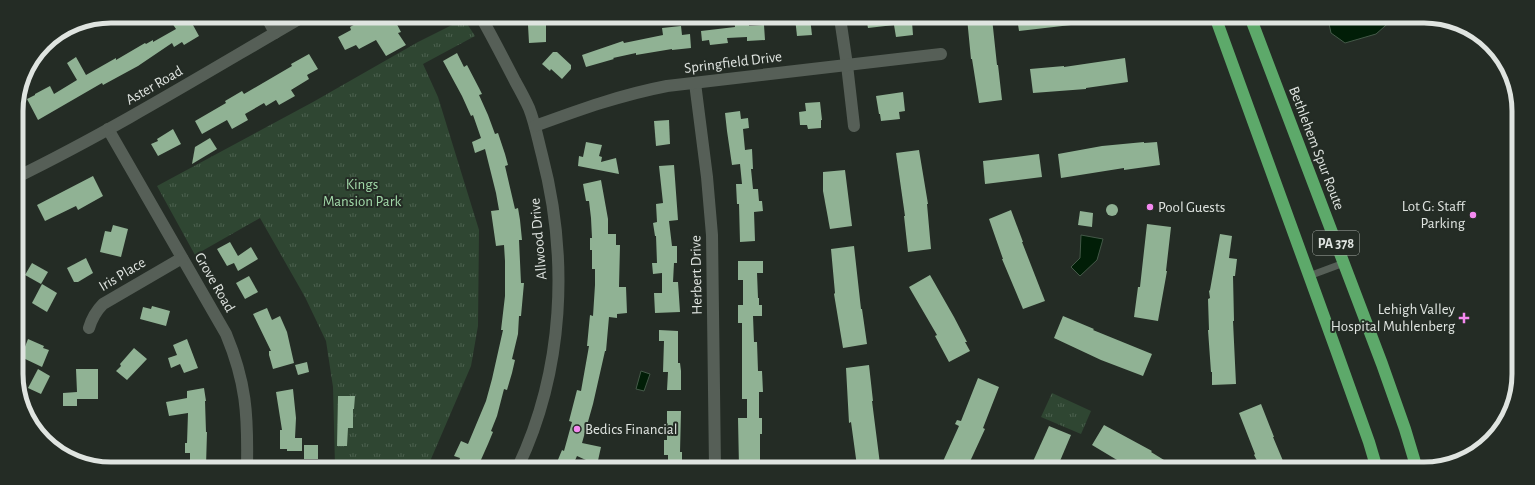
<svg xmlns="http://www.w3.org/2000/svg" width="1535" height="485" font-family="'Alegreya Sans',sans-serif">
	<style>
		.park { fill: url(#park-tufts) }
		.water { fill: #011e07; stroke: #445948 }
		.building { fill: #90b294 }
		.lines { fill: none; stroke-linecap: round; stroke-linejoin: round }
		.lane { stroke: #565f57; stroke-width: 7 }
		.street { stroke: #565f57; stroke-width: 12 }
		.highway { stroke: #5da96a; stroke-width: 12 }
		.poi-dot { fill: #f489f0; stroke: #242c25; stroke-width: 1.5 }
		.labels { text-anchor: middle; stroke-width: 4; stroke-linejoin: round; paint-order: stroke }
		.shield { fill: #242c25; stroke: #a7ada8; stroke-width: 1 }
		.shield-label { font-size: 14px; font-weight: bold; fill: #dfe4e0 }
		.street-label { font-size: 15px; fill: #dfe4e0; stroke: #242c25 }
		.park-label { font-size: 15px; fill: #a2d9a9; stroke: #242c25 }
		.poi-label { font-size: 15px; fill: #dfe4e0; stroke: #242c25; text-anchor: end }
		.rim { fill: none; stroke: #dfe4e0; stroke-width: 5 }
	</style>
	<defs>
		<pattern id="park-tufts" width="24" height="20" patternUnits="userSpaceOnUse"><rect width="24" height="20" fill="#2f4632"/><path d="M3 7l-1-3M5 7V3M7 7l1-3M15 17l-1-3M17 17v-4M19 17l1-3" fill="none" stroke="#4d614f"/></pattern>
	</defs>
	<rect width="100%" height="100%" fill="#242c25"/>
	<g class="park">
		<polygon points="464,19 475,36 423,64 438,97 479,230 478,326 471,366 428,466 335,466 333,387 326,341 305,297 260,218 195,255 157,186 313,102 418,42"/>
		<polygon points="1052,393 1091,411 1081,434 1041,417"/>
	</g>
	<g class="water">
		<polygon points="1328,19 1393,19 1376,34 1345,43 1331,33"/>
		<polygon points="1081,235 1103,239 1097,260 1080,276 1071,267 1080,258"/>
		<polygon points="641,371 650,374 644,391 636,389"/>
	</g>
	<g class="building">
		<polygon points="184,16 188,16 199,36 184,45 182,42 174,47 172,43 138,66 103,85 102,83 38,120 27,99 35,95 35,94 50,86 54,94 77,80 67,63 76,57 86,75 116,58 116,60 145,43 146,44 153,40 153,42 176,29 172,23"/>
		<polygon points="368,17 393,17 401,32 398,33 406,45 386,56 376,40 359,49 356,45 345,50 338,37 351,30 350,27"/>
		<polygon points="530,17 546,17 546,42 529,43 528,25 530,25"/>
		<polygon points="734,18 749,18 749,26 764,25 765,40 747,41 747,37 727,38 728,43 710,45 709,40 702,41 701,31 735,27"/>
		<polygon points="795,18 810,18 812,35 797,36"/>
		<polygon points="866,18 895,18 895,24 912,22 913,35 896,37 894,25 868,28"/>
		<polygon points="967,18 992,18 997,65 998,65 1002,100 979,103 972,59 971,59"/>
		<polygon points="1017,18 1071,18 1071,25 1019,31"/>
		<polygon points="681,26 682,35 690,34 691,48 672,50 672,49 636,55 636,53 613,58 614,59 586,67 582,55 623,41 624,43 663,35 662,28"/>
		<polygon points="553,52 557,52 571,65 571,69 562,79 551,69 550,71 542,64"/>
		<polygon points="457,53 464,67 467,65 479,88 482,94 479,95 488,115 495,134 498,133 505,154 508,165 505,166 515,209 518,208 520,220 522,240 519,240 521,283 524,283 521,316 519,316 518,334 512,359 515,360 512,373 507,390 504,389 497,416 491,431 493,432 488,444 480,462 478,460 475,467 457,467 460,458 454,456 461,441 468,444 486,401 492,379 503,330 501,330 505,296 505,261 504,245 496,246 491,211 499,210 496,193 485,149 475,153 472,142 481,138 473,115 471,116 462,96 443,61"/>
		<polygon points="309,54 318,69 307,75 309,79 291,90 295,96 279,105 276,100 266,106 264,103 245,114 248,120 232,129 227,120 202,134 195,121 226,103 225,101 242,91 244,94 292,66 291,64"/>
		<polygon points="1125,58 1128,82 1086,88 1086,89 1033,93 1030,69 1064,66 1064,67"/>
		<polygon points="903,92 905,111 899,112 900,119 881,121 880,114 879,114 876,96"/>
		<polygon points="820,102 822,120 821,120 821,128 808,129 807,125 800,125 799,112 806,111 805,103"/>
		<polygon points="740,111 741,119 748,118 749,128 743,129 745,150 752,149 753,169 751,169 753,189 758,189 759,201 762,201 763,211 754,212 755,241 740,242 739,204 737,204 736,184 742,184 740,164 732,165 727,131 725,113"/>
		<polygon points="669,120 670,144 656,146 654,121"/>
		<polygon points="173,129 181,144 158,156 151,144 158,141 157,139"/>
		<polygon points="210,138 217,149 192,164 195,147"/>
		<polygon points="586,142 602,145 599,156 602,157 601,162 616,158 619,174 578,166 579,156 583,157"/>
		<polygon points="1144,142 1144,143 1157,142 1160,165 1124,170 1124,168 1061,178 1058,154 1102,146"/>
		<polygon points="919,150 928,204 927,204 931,249 908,252 904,216 905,216 896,153"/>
		<polygon points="1039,154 1042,177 985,184 983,161"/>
		<polygon points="674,165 678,220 669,221 672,246 677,246 677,263 674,263 673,282 678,282 680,312 655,313 654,293 662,293 662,273 653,274 652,263 657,263 656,236 655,236 653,223 657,222 656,204 663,203 659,166"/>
		<polygon points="845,170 852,226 830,229 823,191 823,172"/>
		<polygon points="93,176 103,196 78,210 76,206 45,221 37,205"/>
		<polygon points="601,180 608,219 608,234 616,234 616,245 620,245 619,287 626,287 627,313 617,314 617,318 609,317 606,351 605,351 593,404 582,443 601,447 597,465 577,456 572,467 555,467 562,450 564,451 572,422 569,421 577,390 581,391 589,346 587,346 590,315 593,316 595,285 595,269 592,269 592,250 590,250 590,238 592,238 591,218 589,201 586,201 583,184"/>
		<circle cx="1112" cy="210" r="6"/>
		<polygon points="1011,210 1023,242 1022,242 1045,301 1023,309 1002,259 1003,259 989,219"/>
		<polygon points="1080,211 1093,213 1092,227 1078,225"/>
		<polygon points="1147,224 1171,227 1166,271 1167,271 1158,321 1134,317 1138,287 1140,287"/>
		<polygon points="113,225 128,229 121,257 100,252 105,231 111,232"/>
		<polygon points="1220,234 1232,236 1229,258 1237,259 1235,276 1233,276 1234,321 1233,321 1236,384 1212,385 1212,372 1211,372 1208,330 1209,330 1208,299 1210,298 1209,291 1210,290"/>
		<polygon points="230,242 238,256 251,247 258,259 238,271 234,263 227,266 217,249"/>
		<polygon points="854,246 861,309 862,309 867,344 843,348 834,294 835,293 831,249"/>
		<polygon points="86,258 93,273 78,282 74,282 67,268"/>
		<polygon points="738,261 763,261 763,273 757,273 758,298 759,298 759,305 762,305 762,316 753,316 754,342 757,342 758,371 762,371 763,392 759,392 759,418 762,418 762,434 760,434 760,467 739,467 738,418 747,418 747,399 742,399 742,323 738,323 738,305 743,305 743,280 738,280"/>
		<polygon points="32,263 48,272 41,284 25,275"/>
		<polygon points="930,275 954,317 967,342 965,342 970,351 949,362 935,336 937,335 909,287"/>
		<polygon points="249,276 258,292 245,299 236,283"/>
		<polygon points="42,284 57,293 47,312 32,303"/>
		<polygon points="152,306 170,311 166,326 140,319 143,307 151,309"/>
		<polygon points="267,308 272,320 280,316 287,332 294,363 273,369 269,355 269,351 271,351 253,314"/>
		<polygon points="1063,316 1094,329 1093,330 1152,354 1143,376 1101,360 1054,338"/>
		<polygon points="659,330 678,331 678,363 680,363 681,371 681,390 667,390 668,372 663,372 664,341 659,341"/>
		<polygon points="28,339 44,346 43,348 49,350 42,367 21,357"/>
		<polygon points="187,339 198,368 184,373 180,364 171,368 168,358 177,355 173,345"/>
		<polygon points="134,348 147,359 127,380 116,371 121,366 120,364"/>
		<polygon points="307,362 309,372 298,375 295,365"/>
		<polygon points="869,365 873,401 872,401 880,464 857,466 851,422 849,423 846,368"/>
		<polygon points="38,369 50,376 41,394 28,388"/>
		<polygon points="76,369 98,369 98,399 77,399 77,394 77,406 63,406 63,393 77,392"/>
		<polygon points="978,378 999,387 983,428 985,429 967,468 940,468 959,426 955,424 957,420 961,421"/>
		<polygon points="204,388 206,401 205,401 206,432 207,432 206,466 190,466 190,453 185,453 185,443 187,443 188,413 169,416 166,402 187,398 187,391"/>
		<polygon points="293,389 296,418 295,438 302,438 302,451 287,451 287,449 280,449 280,430 282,430 276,392"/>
		<polygon points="338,396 355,396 354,409 353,409 353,428 348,428 347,446 337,446"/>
		<polygon points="1261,404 1274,437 1273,437 1286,468 1261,468 1254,455 1255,454 1239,413"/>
		<polygon points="667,411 681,411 680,452 682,452 682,467 668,467 668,455 664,455 664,440 667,440"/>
		<polygon points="1104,425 1152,451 1151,452 1177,468 1132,468 1123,463 1122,463 1092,445"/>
		<polygon points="1049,426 1071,435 1057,468 1030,468"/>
		<rect x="304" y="445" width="14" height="14"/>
	</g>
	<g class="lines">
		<polyline class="lane" points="1309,276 1344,263"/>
		<g class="street">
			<polyline points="266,16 275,33"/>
			<path d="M481,17C493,38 504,60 515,81C520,90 525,99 529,108C535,123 538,140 542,155C569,258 564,370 518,467"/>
			<polyline points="840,18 847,65 854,126"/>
			<polyline points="695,83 707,177 712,235 715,467"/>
			<path d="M535,126C579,110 620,95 667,86L941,54"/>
			<path d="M108,129L226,334C246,382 248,414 247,466"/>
			<path d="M17,177C115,129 209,71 304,16"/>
			<path d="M89,328C92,318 96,311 103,304L182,258"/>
		</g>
		<g class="highway">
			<polyline points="1216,19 1335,347 1369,442 1377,469"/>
			<polyline points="1251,19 1382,364 1405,429 1417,469"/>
		</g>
	</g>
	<g class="poi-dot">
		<circle cx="1150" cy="207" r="4"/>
		<circle cx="1473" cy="215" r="4"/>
		<path d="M1462 312h4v4h4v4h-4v4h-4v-4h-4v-4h4z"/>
		<circle cx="577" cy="429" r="4"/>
	</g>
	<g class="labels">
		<rect class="shield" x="1313" y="231" width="46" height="24" rx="3"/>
		<g class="shield-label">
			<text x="1336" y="248">PA 378</text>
		</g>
		<g class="street-label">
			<text transform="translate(733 62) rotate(-7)" y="5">Springfield Drive</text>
			<text transform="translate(154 85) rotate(-30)" y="5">Aster Road</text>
			<text transform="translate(1317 148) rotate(69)" y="5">Bethlehem Spur Route</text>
			<text transform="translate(538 239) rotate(-95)" y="5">Allwood Drive</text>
			<text transform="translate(122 274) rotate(-31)" y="5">Iris Place</text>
			<text transform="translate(696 275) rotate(-91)" y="5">Herbert Drive</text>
			<text transform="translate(215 282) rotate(60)" y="5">Grove Road</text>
		</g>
		<g class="park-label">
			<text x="362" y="189">Kings<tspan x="362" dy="17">Mansion Park</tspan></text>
		</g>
		<g class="poi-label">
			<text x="1465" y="211">Lot G: Staff<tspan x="1465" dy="17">Parking</tspan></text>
			<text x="1158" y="212" text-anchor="start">Pool Guests</text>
			<text x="1455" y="314">Lehigh Valley<tspan x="1455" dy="17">Hospital Muhlenberg</tspan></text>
			<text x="585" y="434" text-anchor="start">Bedics Financial</text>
		</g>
	</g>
	<path d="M0 0H1535V485H0ZM111 23H1424A88 88 0 0 1 1512 111V374A88 88 0 0 1 1424 462H111A88 88 0 0 1 23 374V111A88 88 0 0 1 111 23Z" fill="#242c25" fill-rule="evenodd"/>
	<path class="rim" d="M111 23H1424A88 88 0 0 1 1512 111V374A88 88 0 0 1 1424 462H111A88 88 0 0 1 23 374V111A88 88 0 0 1 111 23Z"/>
</svg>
